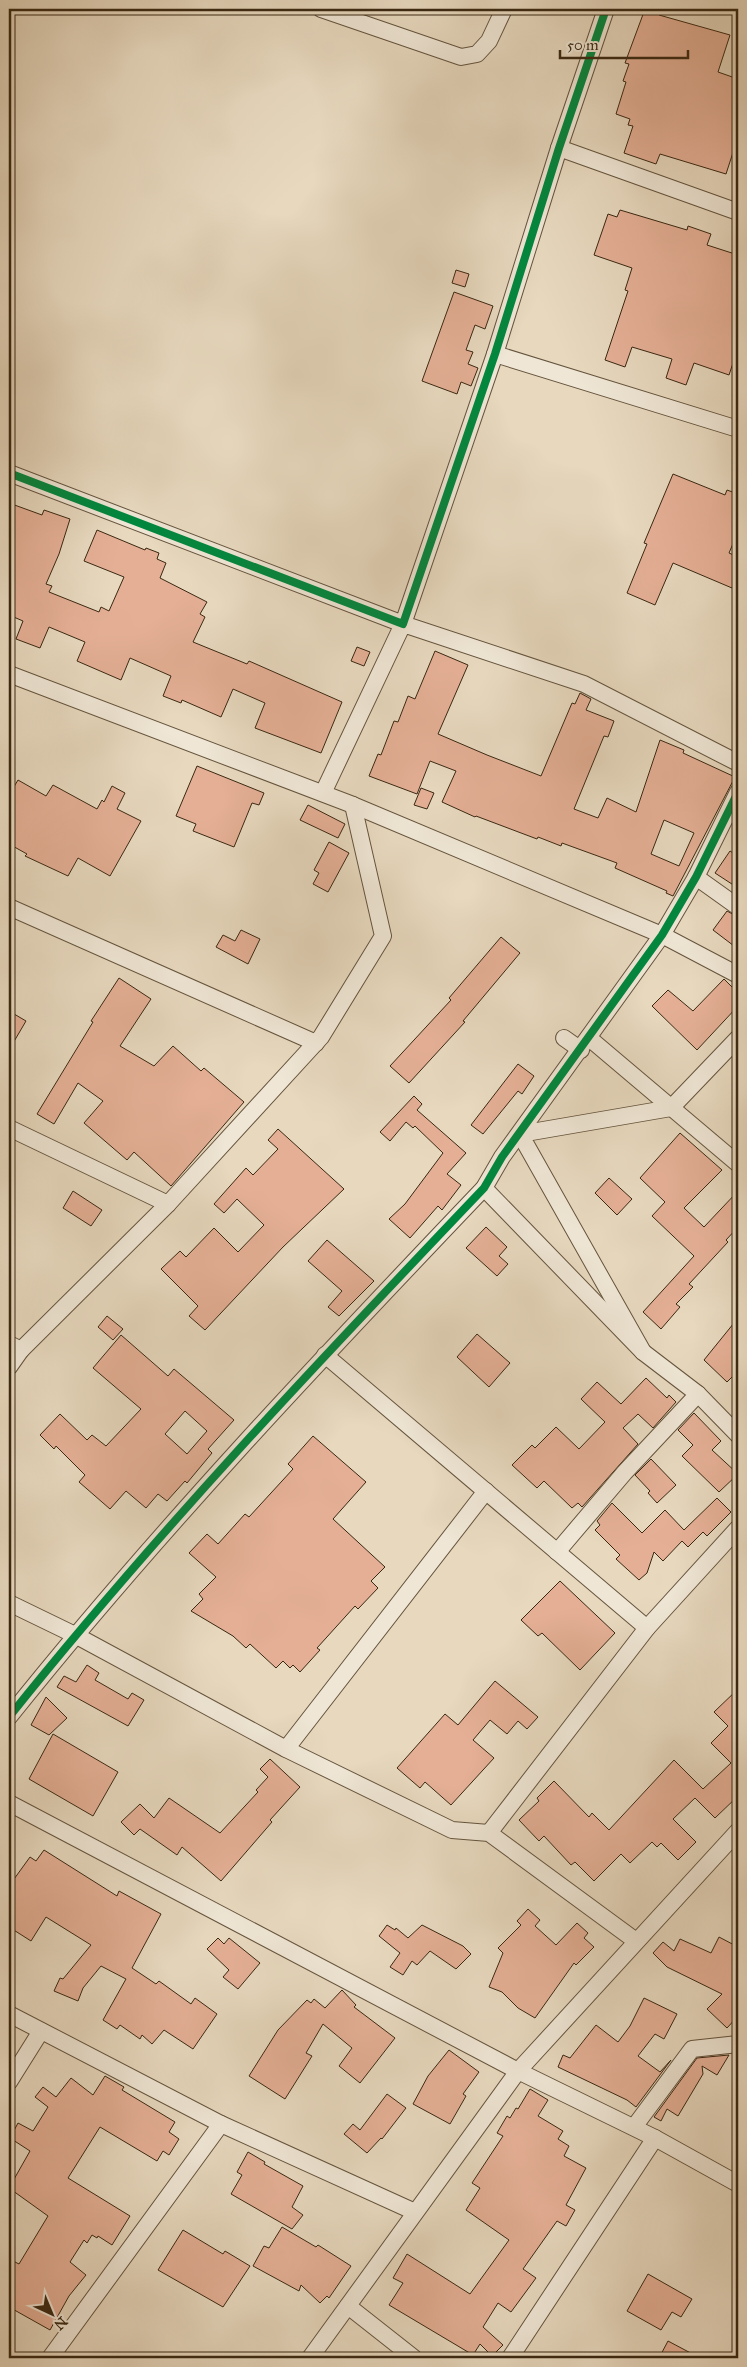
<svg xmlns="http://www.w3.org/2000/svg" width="747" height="2367" font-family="'IM FELL Great Primer',serif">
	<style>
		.building { fill: #e4af95; stroke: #3a2812; fill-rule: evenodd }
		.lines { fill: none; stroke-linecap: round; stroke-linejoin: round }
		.minor-casing { stroke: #65543d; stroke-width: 18 }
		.minor { stroke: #efe6d5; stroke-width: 16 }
		.cycleway-casing { stroke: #efe6d5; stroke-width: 11 }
		.cycleway { stroke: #00873e; stroke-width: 8 }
	</style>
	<rect width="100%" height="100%" fill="#e7d8be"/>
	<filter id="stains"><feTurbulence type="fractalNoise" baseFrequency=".004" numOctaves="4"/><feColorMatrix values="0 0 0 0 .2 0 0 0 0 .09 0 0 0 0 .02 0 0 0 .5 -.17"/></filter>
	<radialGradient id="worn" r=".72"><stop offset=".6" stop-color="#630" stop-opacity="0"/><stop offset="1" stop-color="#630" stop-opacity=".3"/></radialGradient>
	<g class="building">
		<polygon points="645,9 662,9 659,15 730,35 718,72 738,79 738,137 726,174 660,154 656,164 624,153 633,126 628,125 630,119 616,114 626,82 623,81 629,64 625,63"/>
		<polygon points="620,210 687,230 688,226 711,234 707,245 738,255 738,348 729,375 694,363 686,385 666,378 672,359 632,347 625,367 605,360 628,291 625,290 632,268 594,255 608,214 617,217"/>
		<polygon points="456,270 469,274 465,287 452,283"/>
		<polygon points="454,292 493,306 485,329 475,325 466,350 473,352 468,364 478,368 471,386 461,382 457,394 422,381"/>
		<polygon points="673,474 725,495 727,490 738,494 738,532 729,553 738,557 738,573 732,588 673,563 655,605 627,593 647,544 644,543"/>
		<polygon points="9,503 42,515 44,510 70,519 59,554 46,584 52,586 49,592 99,612 101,607 109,611 124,577 84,561 97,530 145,550 146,548 159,553 157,559 166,563 160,578 207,602 200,614 205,617 193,642 247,664 249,661 342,702 321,753 255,728 265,703 233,689 221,717 182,700 181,703 163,696 171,676 130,658 121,680 77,661 85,642 49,627 40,648 16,639 23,621 9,615 9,589 13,579 9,578"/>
		<polygon points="357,647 370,652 364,666 351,661"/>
		<path d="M435,651L468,665L438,734L487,755L541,776L572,703L575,704L580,693L591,699L586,710L614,721L608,737L604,736L574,809L598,818L607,798L636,812L660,740L684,750L683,753L735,777L673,896L666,893L667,891L615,868L617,863L562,843L561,846L538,837L537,839L476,816L475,817L442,802L456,771L430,761L417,794L369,776L378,754L381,755L394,721L398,722L408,696L415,699ZM664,820L694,833L679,866L651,854Z"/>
		<polygon points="197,766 264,793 259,805 252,803 234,847 193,831 196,824 176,816"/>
		<polygon points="18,780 46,796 53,785 97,809 102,800 104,802 112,786 125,793 117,809 141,821 110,876 78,858 68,876 25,856 27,854 9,844 9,795"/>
		<polygon points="421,788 434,793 427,809 414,805"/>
		<polygon points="308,805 345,824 338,838 300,820"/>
		<polygon points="329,842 349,853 328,892 313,884 319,873 314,870"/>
		<polygon points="730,851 738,856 738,888 715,873"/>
		<polygon points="727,911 738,917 738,949 713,930"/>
		<polygon points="241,930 260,939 248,964 216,947 223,935 235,941"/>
		<polygon points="501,937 520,953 463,1021 465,1022 409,1083 390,1066 451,1000 449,998"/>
		<polygon points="119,978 151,999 120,1046 154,1066 173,1046 201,1071 204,1068 244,1102 171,1186 134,1152 127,1160 84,1123 103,1101 78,1083 54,1124 37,1114 93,1022 91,1021"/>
		<polygon points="724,979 738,993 738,1006 697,1050 652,1006 668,990 693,1011"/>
		<polygon points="9,1011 26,1021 9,1050"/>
		<polygon points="518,1064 534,1076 522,1094 518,1091 483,1134 471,1125"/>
		<polygon points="414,1096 422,1104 417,1110 466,1153 447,1174 461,1185 442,1210 438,1206 410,1238 389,1219 405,1204 443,1153 415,1126 413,1128 406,1122 390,1141 380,1132"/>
		<polygon points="278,1129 344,1189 283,1247 205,1330 189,1316 198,1306 161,1269 180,1251 186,1257 214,1228 238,1252 264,1225 237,1199 224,1213 214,1204 246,1168 253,1175 278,1149 268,1140"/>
		<polygon points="680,1133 722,1170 684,1208 704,1227 738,1191 738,1227 726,1240 728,1242 689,1284 693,1287 676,1304 680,1307 661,1329 643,1312 694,1256 652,1216 665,1202 640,1178"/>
		<polygon points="609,1178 632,1199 617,1215 595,1193"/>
		<polygon points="73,1191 102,1210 91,1226 63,1208"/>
		<polygon points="486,1227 507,1247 499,1256 508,1264 497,1276 466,1248"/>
		<polygon points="327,1240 374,1281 339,1316 328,1307 342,1291 308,1261"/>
		<polygon points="107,1316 123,1329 113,1340 98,1327"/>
		<polygon points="738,1318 738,1371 727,1382 704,1360"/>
		<polygon points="477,1334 510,1363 489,1387 457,1357"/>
		<path d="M121,1335L168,1376L174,1369L234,1420L208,1449L212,1453L187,1483L185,1481L167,1501L158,1494L146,1508L126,1491L110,1509L79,1482L85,1475L56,1446L54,1449L40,1435L60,1414L87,1440L92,1435L106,1446L141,1409L93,1368ZM185,1411L207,1431L187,1454L165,1434Z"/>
		<polygon points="646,1378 667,1398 669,1395 676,1402 653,1428 638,1414 623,1428 638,1444 582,1507 578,1503 572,1508 544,1481 537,1488 512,1465 532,1445 535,1448 556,1427 579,1449 605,1422 581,1399 597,1382 621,1404"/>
		<polygon points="694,1413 721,1441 712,1450 738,1474 719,1492 682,1456 693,1445 678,1430"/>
		<polygon points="313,1436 366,1482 333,1519 385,1567 371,1581 378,1588 358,1609 355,1606 317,1648 320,1650 300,1672 293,1665 290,1668 283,1661 276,1668 250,1644 246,1648 233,1636 191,1611 203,1599 199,1594 216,1577 189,1553 207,1534 218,1544 245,1514 249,1517 293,1469 288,1464"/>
		<polygon points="651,1459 676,1485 657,1503 648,1493 650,1491 635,1475"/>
		<polygon points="717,1498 731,1512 707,1536 703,1532 688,1547 682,1541 663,1561 654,1552 647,1573 639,1580 616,1559 620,1555 595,1530 600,1525 597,1521 612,1503 642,1533 665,1510 684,1530"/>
		<polygon points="560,1581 615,1633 580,1670 542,1633 538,1636 521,1620"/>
		<polygon points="87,1665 99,1673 95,1680 128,1699 132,1693 144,1700 128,1726 57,1687 64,1676 76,1682"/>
		<polygon points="495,1681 538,1717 527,1729 518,1721 507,1734 490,1720 473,1740 494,1758 451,1805 425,1782 420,1788 397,1768 445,1714 458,1725"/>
		<polygon points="738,1689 738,1796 715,1818 695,1798 673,1819 696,1842 678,1860 661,1843 657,1847 652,1842 630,1863 621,1854 594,1881 575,1862 571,1865 544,1836 539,1841 519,1820 539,1801 537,1798 554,1781 589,1817 592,1813 609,1830 674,1760 703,1789 731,1763 711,1743 728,1726 714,1712"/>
		<polygon points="46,1697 67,1718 49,1735 31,1725"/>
		<polygon points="53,1734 118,1772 93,1816 29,1779"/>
		<polygon points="270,1759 300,1787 270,1820 272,1822 221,1881 182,1847 177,1855 140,1829 134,1835 121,1822 140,1804 154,1818 169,1798 220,1833 258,1792 256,1790 268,1777 260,1769"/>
		<polygon points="44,1850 117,1896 119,1891 161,1914 132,1968 156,1984 159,1981 191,2004 195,1998 217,2014 193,2049 164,2030 152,2044 142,2035 140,2039 120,2025 117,2029 103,2020 126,1979 101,1966 83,1988 78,2001 54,1991 60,1978 63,1979 91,1945 46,1917 31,1941 9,1927 9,1886 30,1857 36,1861"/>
		<polygon points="528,1909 540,1920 535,1926 556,1945 577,1923 588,1933 584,1938 594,1947 576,1965 574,1963 535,2018 518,2008 502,1992 489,1987 503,1953 498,1948 521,1925 517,1921"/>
		<polygon points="387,1925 395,1930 396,1928 408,1938 422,1925 463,1946 471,1954 456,1969 430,1951 417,1965 412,1961 403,1975 390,1967 400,1953 379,1936"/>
		<polygon points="719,1937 738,1947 738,2016 727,2028 707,2009 722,1994 667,1967 653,1953 663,1942 674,1951 680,1939 711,1953"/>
		<polygon points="218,1938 224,1944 229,1938 260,1963 238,1989 223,1977 229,1970 207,1949"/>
		<polygon points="342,1990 356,2005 354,2007 395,2038 360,2083 339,2066 352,2048 323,2024 306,2053 312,2056 285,2099 249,2076 278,2030 307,2000 311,2003 314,1999 325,2008"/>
		<polygon points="644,1998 677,2014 664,2039 655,2034 638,2056 660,2072 671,2060 636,2107 627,2100 558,2067 563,2055 570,2058 596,2025 618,2042 630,2026"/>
		<polygon points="449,2050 479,2072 463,2094 466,2096 450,2124 413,2104 428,2076"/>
		<polygon points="729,2055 717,2075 702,2066 703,2074 678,2116 667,2109 661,2121 654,2117 697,2058"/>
		<polygon points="105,2076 124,2087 122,2090 175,2122 169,2132 179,2139 169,2155 163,2151 157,2161 100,2127 68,2178 130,2216 112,2245 98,2236 97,2238 92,2235 87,2243 84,2240 70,2262 86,2275 69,2296 50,2330 9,2307 9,2259 19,2264 48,2216 9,2188 30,2151 10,2138 18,2123 33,2131 48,2107 35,2097 43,2087 56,2097 71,2078 93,2095"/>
		<polygon points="530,2089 548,2100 538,2116 563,2131 558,2139 569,2146 564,2156 586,2168 566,2205 575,2210 566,2226 557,2221 523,2269 536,2278 511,2312 498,2303 483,2327 503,2345 492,2356 480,2344 473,2355 389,2305 403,2283 393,2278 407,2254 470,2294 509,2240 466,2210 480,2188 472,2183 503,2136 497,2133 507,2116 510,2118 516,2108 518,2109"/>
		<polygon points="387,2094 406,2108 382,2139 381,2138 367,2153 344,2134 353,2124 360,2130"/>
		<polygon points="248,2152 265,2162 264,2164 303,2186 292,2207 303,2215 292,2229 231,2194 242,2175 237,2172"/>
		<polygon points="282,2227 316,2247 318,2245 351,2266 329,2298 327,2296 320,2303 301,2285 299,2291 253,2266 264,2246 269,2248"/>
		<polygon points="183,2230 223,2254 225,2251 250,2266 223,2307 158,2270"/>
		<polygon points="648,2274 692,2299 681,2317 672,2312 661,2330 627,2311"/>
		<polygon points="668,2341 700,2358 659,2358"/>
	</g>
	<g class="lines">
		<defs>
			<g id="minor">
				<polyline points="321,9 461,57 477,54 489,41 504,9"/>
				<polyline points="559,148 738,212"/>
				<polyline points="495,354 738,429"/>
				<polyline points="9,473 403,624 495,354 559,148 606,9"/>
				<polyline points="9,674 353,805 662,935 738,975"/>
				<polyline points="323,793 403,624 584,684 738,763"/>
				<polyline points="696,877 738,907"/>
				<polyline points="9,907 316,1043"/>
				<polyline points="564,1038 581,1050"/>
				<polyline points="589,1038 738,1164"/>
				<polyline points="9,1128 168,1204"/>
				<polyline points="484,1188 643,1352 698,1394 738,1435"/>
				<polyline points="9,1344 21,1350 168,1204 321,1037 383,936 353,805"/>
				<polyline points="643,1352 520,1134 671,1108 738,1038"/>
				<polyline points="325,1355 647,1628"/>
				<polyline points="9,1367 21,1350"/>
				<polyline points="557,1552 625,1472 698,1394"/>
				<polyline points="9,1603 75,1635 286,1749 452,1830 489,1833 636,1941"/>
				<path d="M9,1717C157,1532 320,1360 484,1188L502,1157L662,935L696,877L738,792"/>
				<polyline points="286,1749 486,1491"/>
				<polyline points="9,1803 518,2071 655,2138 738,2184"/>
				<polyline points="489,1833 647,1628 738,1528"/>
				<polyline points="9,2014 221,2124"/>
				<polyline points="9,2082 41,2031"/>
				<polyline points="634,2127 692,2049 738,2044"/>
				<polyline points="348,2306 414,2358"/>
				<polyline points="50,2358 221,2124 415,2212"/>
				<polyline points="310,2358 518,2071 738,1831"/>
				<polyline points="510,2358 655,2138"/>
			</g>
		</defs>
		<use href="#minor" class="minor-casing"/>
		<use href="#minor" class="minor"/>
		<defs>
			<g id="cycleway">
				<polyline points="9,473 403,624 495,354 559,148 606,9"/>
				<path d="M9,1717C157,1532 320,1360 484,1188L502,1157L662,935L696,877L738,792"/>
			</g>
		</defs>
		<use href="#cycleway" class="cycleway-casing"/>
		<use href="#cycleway" class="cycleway"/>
	</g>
	<rect width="747" height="2367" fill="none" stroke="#e7d8be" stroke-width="30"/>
	<rect x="10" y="10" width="727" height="2347" fill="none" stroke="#3a2812" stroke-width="2.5"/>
	<rect x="15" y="15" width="717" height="2337" fill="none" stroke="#3a2812"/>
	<g transform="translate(52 2314) rotate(136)" stroke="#efe6d5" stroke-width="4" paint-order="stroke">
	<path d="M0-4L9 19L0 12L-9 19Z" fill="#3a2812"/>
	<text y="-8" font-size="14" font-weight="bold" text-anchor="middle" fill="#3a2812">N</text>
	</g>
	<path d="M560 50v8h128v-8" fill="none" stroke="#3a2812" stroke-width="2.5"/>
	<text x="567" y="50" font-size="15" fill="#3a2812" stroke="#efe6d5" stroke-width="4" paint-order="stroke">50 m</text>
	<rect width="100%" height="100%" filter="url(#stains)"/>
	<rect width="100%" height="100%" fill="url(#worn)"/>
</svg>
